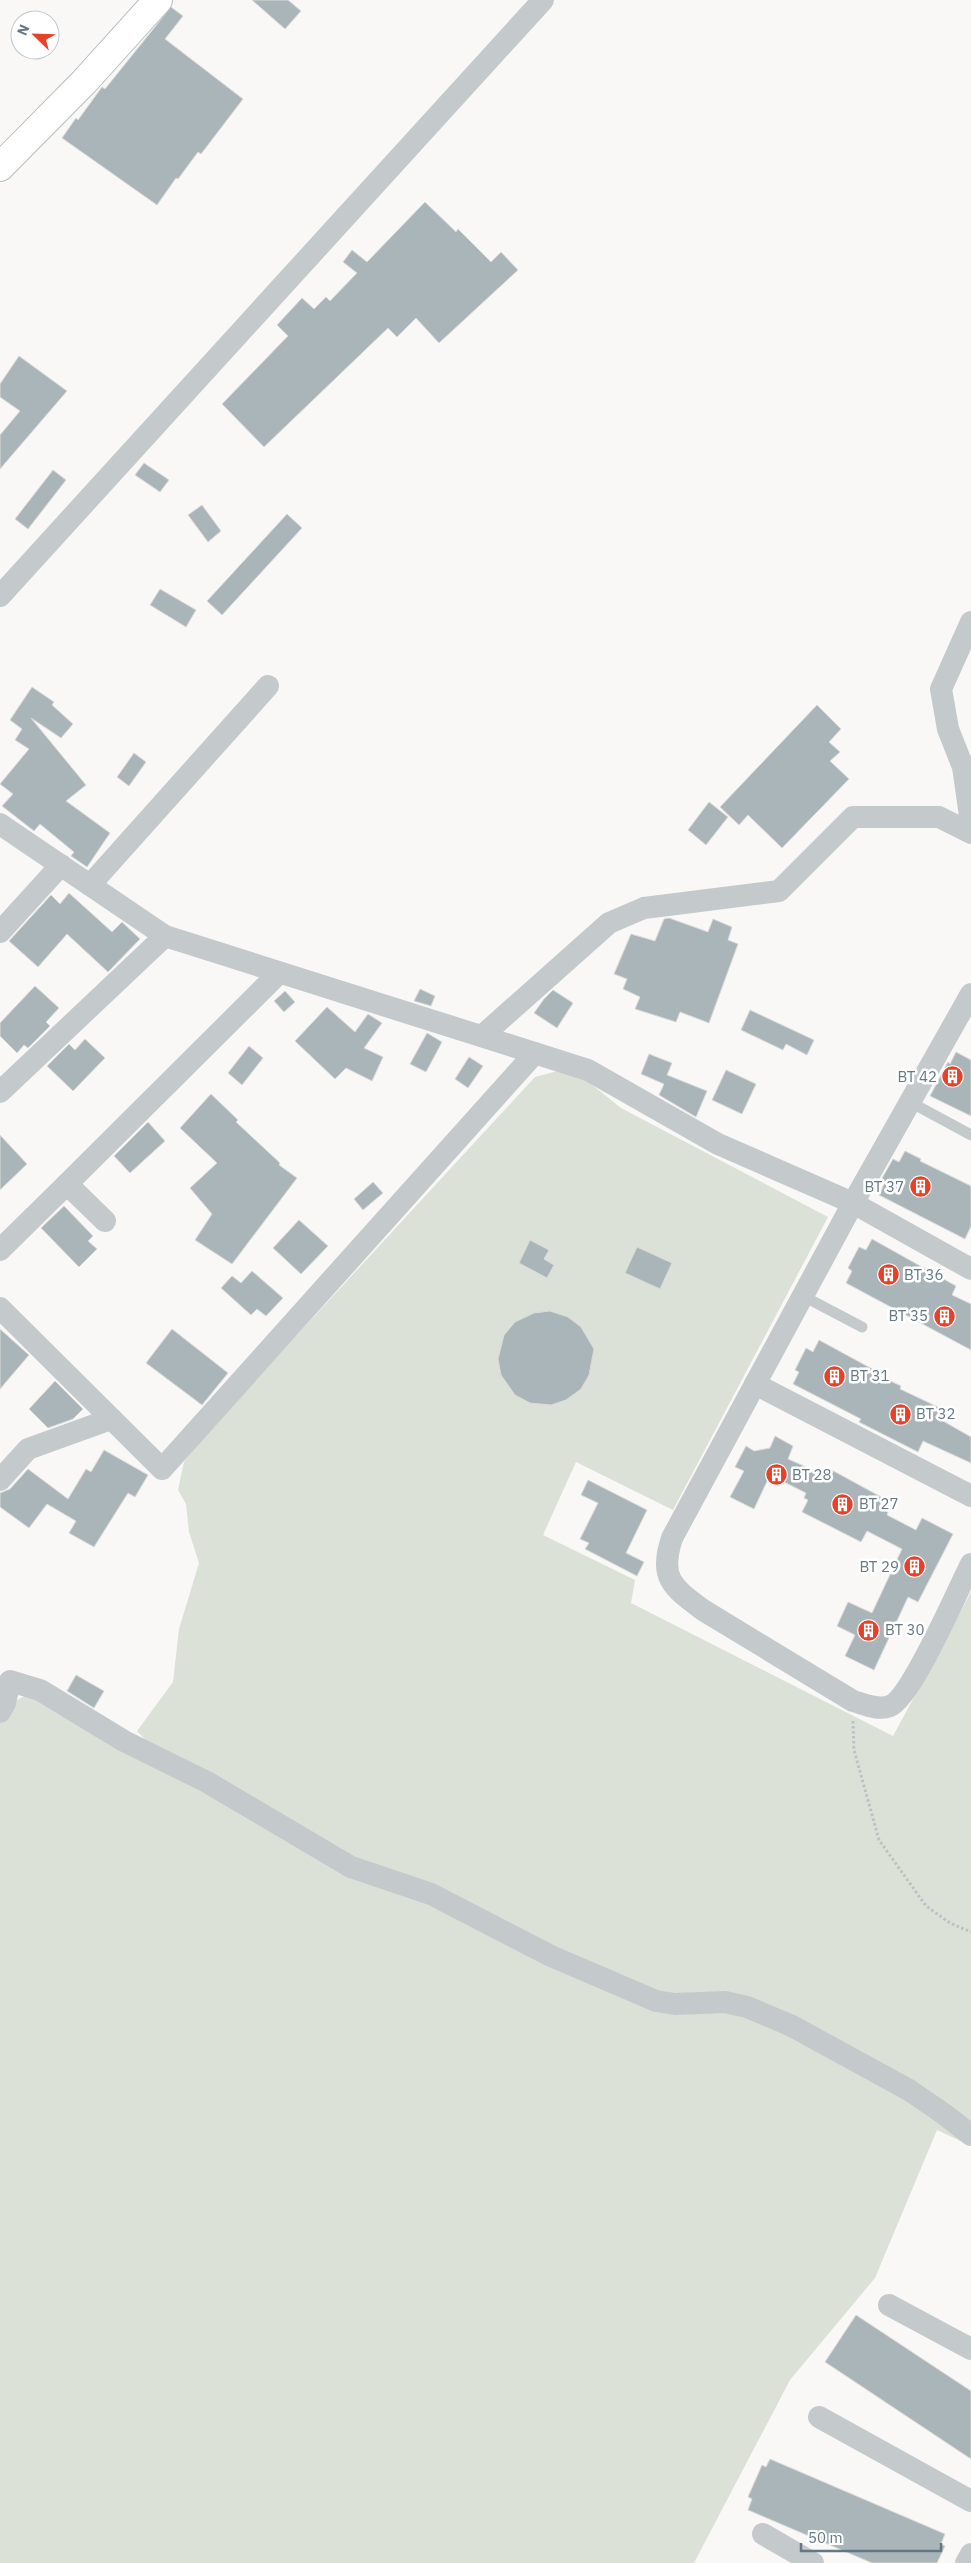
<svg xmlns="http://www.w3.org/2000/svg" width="971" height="2563" font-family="'IBM Plex Sans',sans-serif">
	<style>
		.green { fill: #dbe1d7 }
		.building { fill: #aab5b9; stroke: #dadad8 }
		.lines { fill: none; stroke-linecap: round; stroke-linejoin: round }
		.secondary-casing { stroke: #b6bdc0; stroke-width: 30 }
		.path { stroke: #bec1c3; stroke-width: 3; stroke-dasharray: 2.5 2.5; stroke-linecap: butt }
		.lane { stroke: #c4c9cc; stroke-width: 11 }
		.street { stroke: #c4c9cc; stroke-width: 22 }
		.secondary { stroke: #fff; stroke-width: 28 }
		.labels { text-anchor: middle; stroke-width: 5; stroke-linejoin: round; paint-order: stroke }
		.poi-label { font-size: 15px; fill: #637882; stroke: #fff; text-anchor: start }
	</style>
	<rect width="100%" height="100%" fill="#f9f8f6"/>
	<path class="green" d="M565,1069L590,1083L621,1108L828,1217L673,1510L576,1462L543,1535L635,1580L631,1603L893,1736L971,1592V2146L937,2130L875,2278L790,2380L694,2563H0V1723C11,1705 13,1698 36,1693L188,1784L137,1731L173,1682L179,1629L199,1563L189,1532L186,1504L178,1490L184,1462L201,1439L535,1077Z"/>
	<g class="building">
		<polygon points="252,0 288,0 301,11 285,29"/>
		<polygon points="171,7 183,16 165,39 243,99 201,154 198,152 178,179 176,178 157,205 62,138 76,118 78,120 102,87 105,89"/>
		<polygon points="425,202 456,232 458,229 491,262 501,252 518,270 439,343 416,318 397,337 388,328 264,447 222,404 288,336 277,325 302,298 314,309 326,297 330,301 357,273 343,262 352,250 367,262"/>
		<polygon points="19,356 67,391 0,469 0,435 20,411 0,397 0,384"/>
		<polygon points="144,463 169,480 160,492 135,475"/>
		<polygon points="53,470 66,480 28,529 15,519"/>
		<polygon points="202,505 221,531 208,542 188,515"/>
		<polygon points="287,514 302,528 222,615 207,601"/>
		<polygon points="160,589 196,610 186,627 150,605"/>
		<polygon points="32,687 54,702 52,705 73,724 61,738 31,718 86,785 66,801 110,833 87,867 71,856 74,852 40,824 34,831 2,806 13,794 0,784 29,749 15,740 22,729 10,720"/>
		<polygon points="817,705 841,729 829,742 840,752 830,761 849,779 782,848 748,815 739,825 720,807"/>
		<polygon points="134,753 146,762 129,786 117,777"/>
		<polygon points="709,802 728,817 706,845 688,830"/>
		<polygon points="69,893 112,932 122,922 140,939 108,972 67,934 38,967 9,941 51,895 60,904"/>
		<polygon points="669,918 708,932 713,919 732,927 728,940 738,944 709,1023 680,1012 676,1022 635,1009 640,997 623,989 627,979 614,974 631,934 655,941 664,919"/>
		<polygon points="35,986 59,1008 46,1022 50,1026 28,1048 24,1045 17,1053 0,1036 0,1023"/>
		<polygon points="420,989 435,996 431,1006 414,1001"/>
		<polygon points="553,990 573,1003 557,1028 534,1013 544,999"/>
		<polygon points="285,991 295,1002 284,1012 274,1001"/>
		<polygon points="327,1007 355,1032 368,1014 382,1023 364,1048 383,1057 372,1081 346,1068 335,1079 295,1041"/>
		<polygon points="750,1010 814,1040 807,1055 786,1044 783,1050 741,1030"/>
		<polygon points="427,1033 442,1042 426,1072 410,1064"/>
		<polygon points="85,1039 105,1058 73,1091 47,1066 69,1044 75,1050"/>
		<polygon points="249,1046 263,1058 242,1085 228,1073"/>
		<polygon points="956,1052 971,1060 971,1116 930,1096 948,1062 950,1064"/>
		<polygon points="649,1054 672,1063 667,1075 707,1091 696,1117 659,1095 664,1084 641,1074"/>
		<polygon points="469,1057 483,1066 468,1088 455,1079"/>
		<polygon points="726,1070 756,1084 742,1114 712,1100"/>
		<polygon points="211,1094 238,1120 236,1122 280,1163 279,1165 297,1178 232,1264 195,1240 212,1214 190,1188 217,1163 180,1128"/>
		<polygon points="148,1122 165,1141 130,1173 114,1156"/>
		<polygon points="0,1135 27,1164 0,1190"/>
		<polygon points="905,1151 921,1159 920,1161 971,1186 971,1226 965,1239 879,1195 885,1182 881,1180 893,1159 899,1162"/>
		<polygon points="373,1182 383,1193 363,1210 354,1199"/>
		<polygon points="64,1206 93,1236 88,1241 97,1249 79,1267 41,1228"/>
		<polygon points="299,1220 328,1246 301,1274 273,1248"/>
		<polygon points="872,1239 956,1286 952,1295 971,1304 971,1350 846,1283 852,1271 848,1268 859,1247 866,1250"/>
		<polygon points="530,1240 549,1250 544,1259 554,1265 547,1278 519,1263"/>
		<polygon points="637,1247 672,1263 660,1289 625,1273"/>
		<polygon points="252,1271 283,1298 266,1316 257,1309 251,1315 221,1288 232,1276 241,1283"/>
		<polygon points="550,1311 568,1317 581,1327 594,1349 589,1375 581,1389 566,1400 551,1405 530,1403 515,1395 501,1375 498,1359 504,1335 515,1322 534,1313"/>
		<polygon points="0,1329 29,1355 0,1389"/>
		<polygon points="172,1329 228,1373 202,1405 146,1363"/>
		<polygon points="819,1340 874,1370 873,1373 901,1386 900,1389 940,1408 936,1417 971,1437 971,1463 923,1441 918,1452 859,1422 861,1419 793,1384 799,1372 795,1370 806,1348 813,1352"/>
		<polygon points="55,1381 83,1409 73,1419 48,1428 29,1409"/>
		<polygon points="775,1436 793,1446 788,1459 824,1475 828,1468 883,1498 879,1507 888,1512 887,1515 916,1530 922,1518 953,1534 918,1602 908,1597 874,1670 845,1656 855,1635 837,1626 848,1602 872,1613 902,1549 867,1531 861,1542 802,1512 808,1500 804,1498 806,1493 770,1475 754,1509 730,1497 744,1471 735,1467 746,1446 754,1451 770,1448"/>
		<polygon points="104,1450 148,1475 135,1497 128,1493 94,1547 69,1533 76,1521 47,1504 29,1528 0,1507 0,1493 10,1489 28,1469 68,1499 86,1469 91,1472"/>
		<polygon points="588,1480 647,1510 626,1553 644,1562 637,1576 585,1549 589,1543 580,1539 598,1503 581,1495"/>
		<polygon points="76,1675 104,1691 94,1708 67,1691"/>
		<polygon points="856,2315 971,2391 971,2459 825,2362"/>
		<polygon points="770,2459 945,2534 941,2544 945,2546 937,2563 872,2563 748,2510 752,2499 748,2497 762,2465 766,2467"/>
	</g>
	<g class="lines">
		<defs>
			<polyline id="secondary" points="0,167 84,82 158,0"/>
		</defs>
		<use href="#secondary" class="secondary-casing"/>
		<polyline class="path" points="853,1721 854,1750 879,1840 926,1906 950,1923 971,1932"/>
		<g class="lane">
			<polyline points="910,1102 971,1135"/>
			<polyline points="803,1296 862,1327"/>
		</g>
		<g class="street">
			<polyline points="0,596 543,0"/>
			<polyline points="971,622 941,689 948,729 963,767 971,823"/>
			<polyline points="0,824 165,936 588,1070 718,1144 853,1203 971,1269"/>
			<polyline points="90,885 268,686"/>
			<polyline points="0,932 61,865"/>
			<path d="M971,994L853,1203L672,1538C659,1578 672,1587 703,1610L853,1701C864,1704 878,1711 890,1706C912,1697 958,1589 971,1564"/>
			<polyline points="482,1036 609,923 644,908 779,891 853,817 939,817 971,833"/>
			<polyline points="0,1092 165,936"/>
			<polyline points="105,1221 67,1184 279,973"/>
			<polyline points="0,1250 67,1184"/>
			<polyline points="0,1308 162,1469 535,1053"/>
			<polyline points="755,1384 971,1496"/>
			<polyline points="0,1480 28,1449 111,1419"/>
			<polyline points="0,1712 5,1703 10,1681 40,1690 124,1741 207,1782 351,1867 431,1894 551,1956 656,2001 675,2004 725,2002 747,2007 792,2026 909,2090 944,2114 971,2135"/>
			<polyline points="889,2305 971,2349"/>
			<polyline points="819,2417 971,2501"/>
			<polyline points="763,2534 813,2563"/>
			<polyline points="966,2563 971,2554"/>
		</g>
		<use href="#secondary" class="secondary"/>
	</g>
	<defs>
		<symbol id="building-disc" viewBox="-11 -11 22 22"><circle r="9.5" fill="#e64129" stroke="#fff"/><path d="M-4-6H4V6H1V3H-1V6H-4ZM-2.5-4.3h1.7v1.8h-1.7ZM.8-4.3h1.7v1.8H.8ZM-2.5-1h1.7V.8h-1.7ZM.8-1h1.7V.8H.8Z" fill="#fff"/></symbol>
	</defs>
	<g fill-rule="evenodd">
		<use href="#building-disc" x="940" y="1064" width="25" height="25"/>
		<use href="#building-disc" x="908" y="1174" width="25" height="25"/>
		<use href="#building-disc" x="876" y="1262" width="25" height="25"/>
		<use href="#building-disc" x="932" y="1304" width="25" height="25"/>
		<use href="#building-disc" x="822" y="1364" width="25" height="25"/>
		<use href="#building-disc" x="888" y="1402" width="25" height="25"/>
		<use href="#building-disc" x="764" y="1462" width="25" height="25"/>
		<use href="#building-disc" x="830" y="1492" width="25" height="25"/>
		<use href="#building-disc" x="902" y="1554" width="25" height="25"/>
		<use href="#building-disc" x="856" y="1618" width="25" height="25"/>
	</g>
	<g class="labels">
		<g class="poi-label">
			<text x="937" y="1082" text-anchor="end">BT 42</text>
			<text x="904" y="1192" text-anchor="end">BT 37</text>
			<text x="904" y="1280">BT 36</text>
			<text x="928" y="1321" text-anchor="end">BT 35</text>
			<text x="850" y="1381">BT 31</text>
			<text x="916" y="1419">BT 32</text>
			<text x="792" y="1480">BT 28</text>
			<text x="859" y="1509">BT 27</text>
			<text x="899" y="1572" text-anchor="end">BT 29</text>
			<text x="885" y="1635">BT 30</text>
		</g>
	</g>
	<g transform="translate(35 35) rotate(293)"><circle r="24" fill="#ffffff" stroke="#c1c9cd"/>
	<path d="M0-4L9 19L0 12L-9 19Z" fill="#e64129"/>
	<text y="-8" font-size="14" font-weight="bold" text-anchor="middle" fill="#637882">N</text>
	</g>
	<path d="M801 2543v8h140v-8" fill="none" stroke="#637882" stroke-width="2.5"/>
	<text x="808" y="2543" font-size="15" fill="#637882" stroke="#ffffff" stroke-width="4" paint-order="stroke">50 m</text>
</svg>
